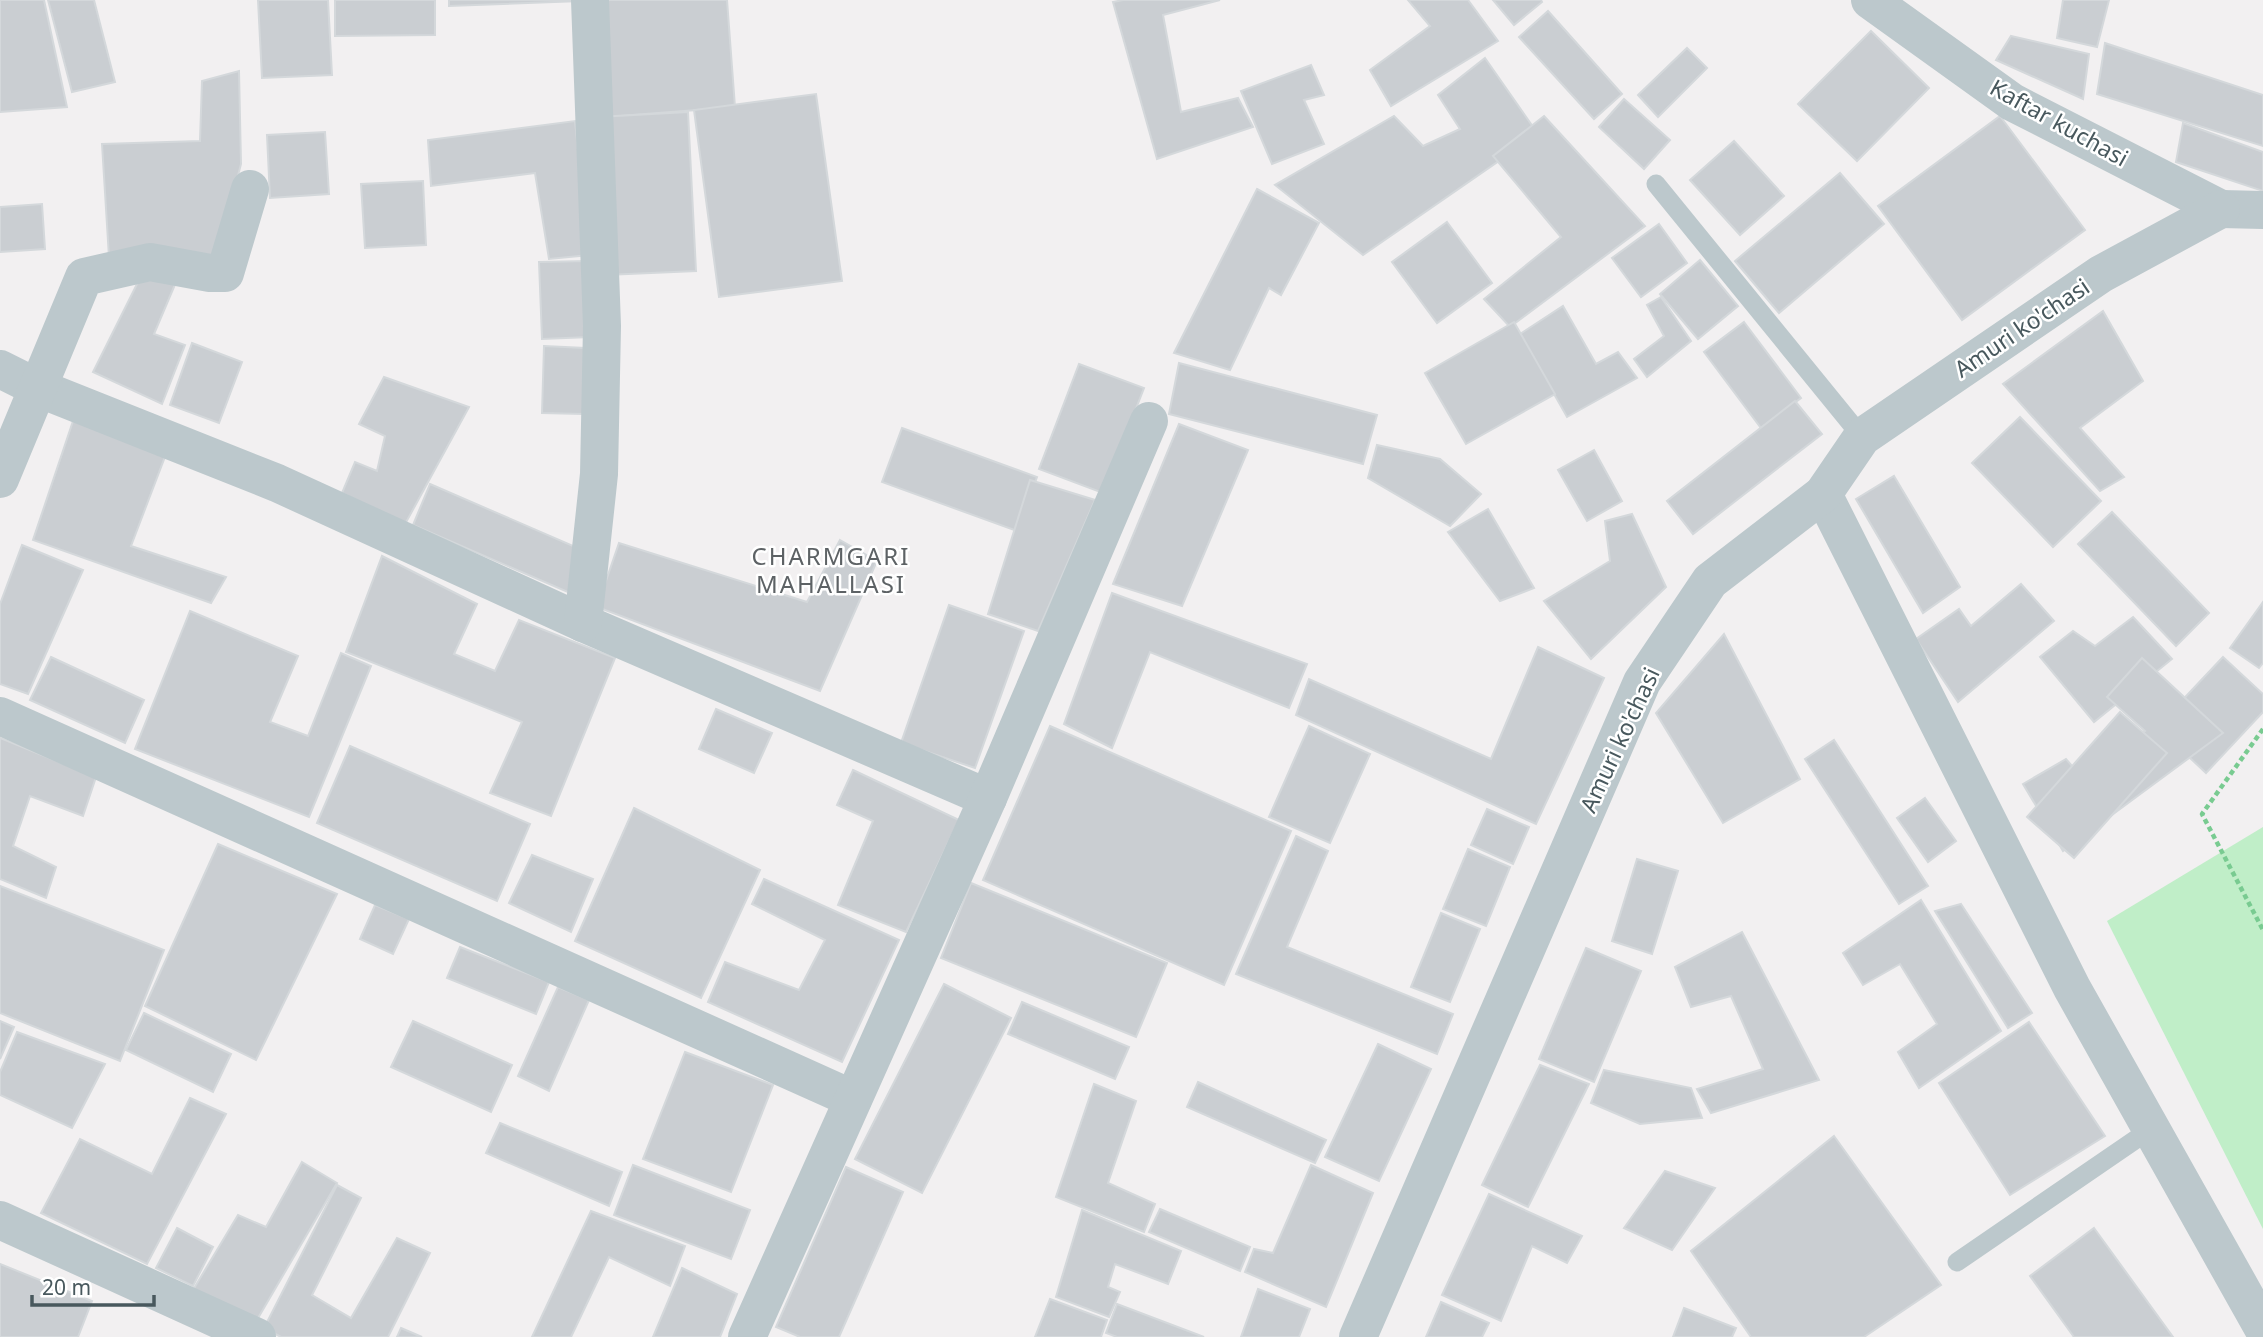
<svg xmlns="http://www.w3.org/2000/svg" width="2263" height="1337" font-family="'Noto Sans',sans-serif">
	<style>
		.green { fill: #c0eec8 }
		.building { fill: #caced2; stroke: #d4d8db; stroke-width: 2 }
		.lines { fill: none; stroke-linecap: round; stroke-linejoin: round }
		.path { stroke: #79cb91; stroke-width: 4.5; stroke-dasharray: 5 3.5; stroke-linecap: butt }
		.service { stroke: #bcc8cc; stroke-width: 19 }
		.minor { stroke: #bcc8cc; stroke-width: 38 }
		.tertiary { stroke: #bcc8cc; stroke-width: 38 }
		.labels { text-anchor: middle; stroke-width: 5; stroke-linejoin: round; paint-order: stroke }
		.street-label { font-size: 23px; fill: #48585d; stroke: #fff }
		.neighbourhood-label { font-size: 24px; letter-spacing: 2px; fill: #5d6265; stroke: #fff }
	</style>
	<rect width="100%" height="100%" fill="#f2f0f1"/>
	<polygon class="green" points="2263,827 2263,1229 2107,921"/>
	<g class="building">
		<polygon points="0,0 44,0 67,107 0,112"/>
		<polygon points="48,0 94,0 115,82 72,92"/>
		<polygon points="258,0 328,0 332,75 262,78"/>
		<polygon points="335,0 435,0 435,35 335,36"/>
		<polygon points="449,0 580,0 580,1 449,6"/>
		<polygon points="598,0 727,0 735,107 607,117"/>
		<polygon points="1123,0 1220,0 1163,15 1181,112 1238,98 1253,127 1157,159 1113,2"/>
		<polygon points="1408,0 1468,0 1498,41 1391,106 1370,70 1430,26"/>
		<polygon points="1493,0 1541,0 1542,2 1514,25"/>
		<polygon points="2063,0 2109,0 2097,47 2057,38"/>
		<polygon points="1548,11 1622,94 1594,119 1519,37"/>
		<polygon points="1871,31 1929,88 1857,161 1798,104"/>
		<polygon points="2011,36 2089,54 2083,99 1996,60"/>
		<polygon points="2105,43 2263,95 2263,146 2097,94"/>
		<polygon points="1687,48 1707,68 1658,117 1638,95"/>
		<polygon points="1485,58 1538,134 1363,255 1275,185 1394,116 1423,146 1460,129 1438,95"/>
		<polygon points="1311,65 1324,95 1304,100 1324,144 1272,164 1241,91"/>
		<polygon points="239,71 241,164 216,261 109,257 102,144 200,141 202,81"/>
		<polygon points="816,94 842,281 719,297 694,110"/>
		<polygon points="1624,99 1670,140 1644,169 1599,127"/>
		<polygon points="688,112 696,271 606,275 598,117"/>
		<polygon points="1544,116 1645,226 1510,327 1484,299 1561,237 1493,156"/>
		<polygon points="2000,116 2085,230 1962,320 1878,206"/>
		<polygon points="575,121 589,255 549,259 535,173 431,186 428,140"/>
		<polygon points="2183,123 2263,152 2263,191 2176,162"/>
		<polygon points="325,132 329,194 270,198 267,135"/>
		<polygon points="1734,141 1784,196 1740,235 1690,180"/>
		<polygon points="1840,173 1884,224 1779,313 1735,261"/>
		<polygon points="423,181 426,245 365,248 361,184"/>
		<polygon points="1257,189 1319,223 1281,295 1269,288 1230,370 1174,353"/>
		<polygon points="42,204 45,249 0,252 0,207"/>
		<polygon points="1447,222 1492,283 1437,323 1392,262"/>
		<polygon points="1659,224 1687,263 1641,297 1612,258"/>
		<polygon points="1700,260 1738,306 1698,339 1660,294"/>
		<polygon points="588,261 590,337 542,339 539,262"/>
		<polygon points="147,264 179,275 154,334 185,345 162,404 93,372"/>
		<polygon points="1661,297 1691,341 1647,377 1634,359 1664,336 1647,305"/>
		<polygon points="1563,306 1596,364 1618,352 1637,378 1567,417 1520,334"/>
		<polygon points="2103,311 2143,381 2080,428 2124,477 2100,491 2003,384"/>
		<polygon points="1514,322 1555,394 1466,444 1425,373"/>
		<polygon points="1744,322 1801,398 1761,428 1704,352"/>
		<polygon points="192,343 242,362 219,423 170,405"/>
		<polygon points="544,346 585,348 583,414 542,413"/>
		<polygon points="1179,363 1377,415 1363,464 1169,414"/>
		<polygon points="1079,364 1144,388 1103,493 1039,469"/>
		<polygon points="384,377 469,407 404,526 342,493 355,462 377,471 385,436 359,424"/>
		<polygon points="1795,401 1822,434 1693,534 1667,501"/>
		<polygon points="2020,417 2101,501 2053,547 1972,463"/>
		<polygon points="73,421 166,454 131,546 226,577 211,603 33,540"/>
		<polygon points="1179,424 1248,450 1182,606 1113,584"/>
		<polygon points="902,428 1037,477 1017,531 882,482"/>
		<polygon points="1377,445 1440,459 1481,494 1450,526 1368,478"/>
		<polygon points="1594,450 1622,501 1587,521 1558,470"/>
		<polygon points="1894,476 1960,587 1923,613 1856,499"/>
		<polygon points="1030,480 1095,500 1038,631 988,614"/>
		<polygon points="430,484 587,552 570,593 413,525"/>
		<polygon points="1488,509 1534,588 1500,601 1448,532"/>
		<polygon points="2112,512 2209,613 2176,646 2078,544"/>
		<polygon points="1632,514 1666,587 1591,659 1544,601 1610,561 1605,521"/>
		<polygon points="840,540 877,561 820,691 597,607 619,543 807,602"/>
		<polygon points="22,545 83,570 28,694 0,684 0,604"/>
		<polygon points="382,556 477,604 454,654 495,671 519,620 615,658 551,816 490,793 522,722 346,652"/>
		<polygon points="2021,584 2054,621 1958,702 1916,639 1959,609 1971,626"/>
		<polygon points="1112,593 1307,664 1289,708 1150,652 1112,748 1064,724"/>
		<polygon points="2263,602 2263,663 2259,668 2230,648"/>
		<polygon points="949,605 1024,631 975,768 901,743"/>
		<polygon points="190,611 298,656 270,722 308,736 341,653 371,666 309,817 135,749"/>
		<polygon points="2133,617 2172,659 2094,722 2040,657 2073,631 2095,646"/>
		<polygon points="1724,634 1800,779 1723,823 1656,713"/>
		<polygon points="1538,647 1604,678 1536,824 1296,715 1309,679 1491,759"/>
		<polygon points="51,657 144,700 125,743 30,700"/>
		<polygon points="2223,657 2263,694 2263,712 2206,773 2157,727"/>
		<polygon points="2142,658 2223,733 2063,851 2023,784 2066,759 2086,782 2145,731 2107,697"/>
		<polygon points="716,709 772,733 754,773 699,749"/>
		<polygon points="2120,712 2167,753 2074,858 2027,817"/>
		<polygon points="1050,726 1291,831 1224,985 983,880"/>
		<polygon points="1309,726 1370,754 1330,843 1269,817"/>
		<polygon points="0,738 96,777 83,816 30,796 13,846 56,867 46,898 0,879"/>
		<polygon points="1834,740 1928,886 1899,904 1805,759"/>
		<polygon points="350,746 530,824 497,901 317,823"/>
		<polygon points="853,770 959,820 906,932 838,905 873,821 837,805"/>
		<polygon points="1925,798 1956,841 1928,862 1897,818"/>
		<polygon points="634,808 760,870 701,998 575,941"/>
		<polygon points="1487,809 1529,827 1513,864 1471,845"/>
		<polygon points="1296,836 1328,851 1287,947 1453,1014 1437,1054 1236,974"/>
		<polygon points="218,844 337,894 256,1060 145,1006"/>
		<polygon points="1468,849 1510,867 1486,926 1443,909"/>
		<polygon points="532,855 593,879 571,932 509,903"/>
		<polygon points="1637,859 1678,871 1652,954 1612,941"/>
		<polygon points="764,879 899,940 842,1062 708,1002 725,962 799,990 825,940 752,904"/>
		<polygon points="971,883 1167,963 1136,1037 941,958"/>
		<polygon points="0,886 164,950 120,1061 0,1013"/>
		<polygon points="1921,900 2001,1031 1919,1088 1898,1052 1937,1024 1900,964 1863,985 1843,953"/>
		<polygon points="1961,904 2032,1013 2008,1028 1935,911"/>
		<polygon points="375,905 409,919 393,954 360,939"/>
		<polygon points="1441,913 1480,929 1450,1002 1411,987"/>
		<polygon points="1742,932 1819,1080 1711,1113 1697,1089 1763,1069 1731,996 1691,1007 1675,967"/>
		<polygon points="460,947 549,982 536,1014 447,978"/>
		<polygon points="1586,948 1641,971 1594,1082 1539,1059"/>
		<polygon points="944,984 1011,1018 922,1193 855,1159"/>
		<polygon points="558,987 589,1000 549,1091 518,1076"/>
		<polygon points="1022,1002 1129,1047 1115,1079 1008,1034"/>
		<polygon points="144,1013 231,1054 213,1092 126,1050"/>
		<polygon points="0,1021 14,1027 0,1059"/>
		<polygon points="413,1021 512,1065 491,1112 391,1067"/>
		<polygon points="2029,1022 2105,1136 2010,1195 1939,1083"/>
		<polygon points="17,1032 105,1064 72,1128 0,1095 0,1072"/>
		<polygon points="1378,1044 1431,1069 1379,1181 1325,1157"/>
		<polygon points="685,1052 773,1085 731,1192 643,1159"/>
		<polygon points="1540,1065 1589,1084 1528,1207 1482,1185"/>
		<polygon points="1604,1070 1691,1088 1702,1118 1640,1124 1591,1103"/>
		<polygon points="1198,1082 1326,1140 1315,1163 1187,1107"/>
		<polygon points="1094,1084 1136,1101 1108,1183 1155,1204 1144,1232 1056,1197"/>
		<polygon points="190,1098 226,1114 147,1264 41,1213 80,1139 152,1174"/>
		<polygon points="500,1123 622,1172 609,1206 486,1153"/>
		<polygon points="1834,1136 1941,1285 1864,1337 1751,1337 1691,1251"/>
		<polygon points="302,1162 337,1183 254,1325 190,1295 238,1215 266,1227"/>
		<polygon points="633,1165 750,1210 731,1259 614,1215"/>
		<polygon points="1311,1165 1373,1193 1326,1307 1245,1272 1254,1249 1273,1253"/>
		<polygon points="846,1167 903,1192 839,1337 800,1337 776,1327"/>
		<polygon points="1665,1171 1715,1188 1672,1250 1624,1228"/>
		<polygon points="337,1185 361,1198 312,1295 351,1318 397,1238 430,1253 388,1337 281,1337 264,1328"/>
		<polygon points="1489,1194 1582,1236 1567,1263 1532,1246 1501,1321 1442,1295"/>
		<polygon points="1160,1209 1250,1247 1240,1271 1149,1232"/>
		<polygon points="1082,1210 1181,1251 1168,1284 1115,1264 1108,1287 1120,1292 1109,1317 1056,1297"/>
		<polygon points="591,1211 685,1246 670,1286 609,1257 571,1337 532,1337"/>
		<polygon points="177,1228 213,1247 193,1286 156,1268"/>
		<polygon points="2094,1228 2173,1337 2074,1337 2030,1276"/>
		<polygon points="0,1264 92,1301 78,1337 0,1337"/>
		<polygon points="682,1268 737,1294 720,1337 653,1337"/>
		<polygon points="1258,1289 1310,1309 1299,1337 1241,1337"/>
		<polygon points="1050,1299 1107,1320 1101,1337 1035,1337"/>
		<polygon points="1441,1302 1489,1323 1482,1337 1426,1337"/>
		<polygon points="1117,1304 1204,1337 1117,1337 1106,1333"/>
		<polygon points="1684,1308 1736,1328 1732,1337 1673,1337"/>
		<polygon points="401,1328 422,1337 397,1337"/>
	</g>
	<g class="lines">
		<polyline class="path" points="2263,729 2202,814 2263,930"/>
		<g class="service">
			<polyline points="1656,184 1862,437"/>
			<polyline points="1957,1262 2151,1129"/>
		</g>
		<g class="minor">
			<polyline points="2221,209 2263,210"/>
			<polyline points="0,369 38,388 277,483 583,623 988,798"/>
			<polyline points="0,479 84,277 150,262 210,273 225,273 250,189"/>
			<polyline points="1823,494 2072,988 2263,1328"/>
			<polyline points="583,623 599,474 602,326 590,0"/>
			<polyline points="0,716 853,1099"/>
			<polyline points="0,1220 257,1337"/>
			<polyline points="747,1337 988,798 1149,421"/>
		</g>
		<g class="tertiary">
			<polyline points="1870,0 2012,102 2221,209"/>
			<polyline points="1358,1337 1642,682 1710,581 1823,494 1862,437 2101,274 2221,209"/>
		</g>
	</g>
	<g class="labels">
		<g class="street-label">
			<text transform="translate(2059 123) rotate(29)" y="8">Kaftar kuchasi</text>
			<text transform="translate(2022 328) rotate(-34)" y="8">Amuri ko'chasi</text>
			<text transform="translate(1620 740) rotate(-65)" y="8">Amuri ko'chasi</text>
		</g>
		<g class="neighbourhood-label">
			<text x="831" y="565">CHARMGARI<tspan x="831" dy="28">MAHALLASI</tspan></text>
		</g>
	</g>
	<path d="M32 1295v10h122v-10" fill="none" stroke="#48585d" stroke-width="3.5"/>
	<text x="42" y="1295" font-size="21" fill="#48585d" stroke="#ffffff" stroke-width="5" paint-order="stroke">20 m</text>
</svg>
